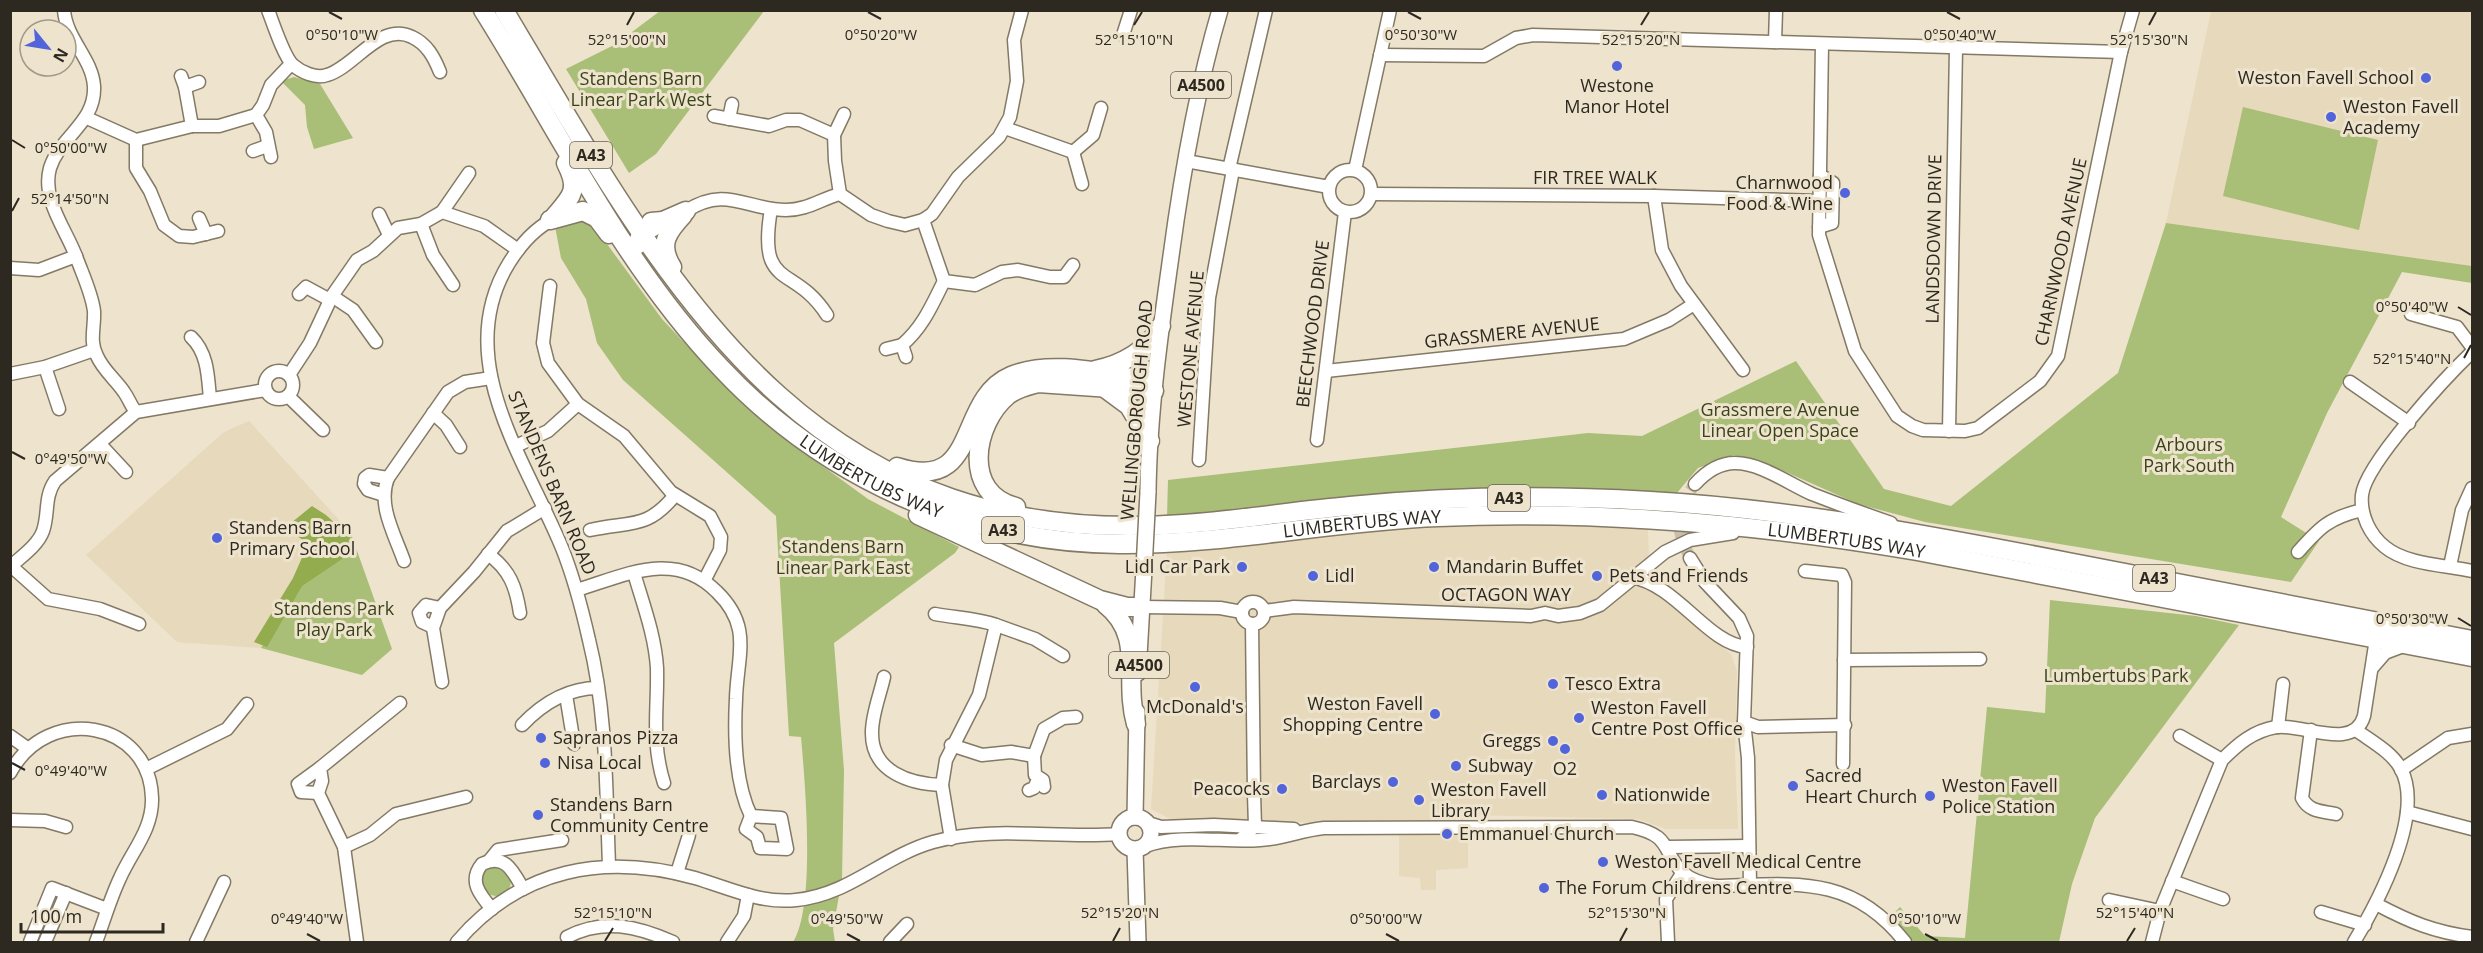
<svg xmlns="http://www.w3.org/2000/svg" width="2483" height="953" font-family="'Open Sans',sans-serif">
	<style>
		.built { fill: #e7d9bc }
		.green { fill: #a9be76 }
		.forest { fill: #92ac4e }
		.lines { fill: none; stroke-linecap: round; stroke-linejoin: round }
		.minor-tunnel { stroke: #c7beab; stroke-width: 12; stroke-dasharray: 12 6; stroke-linecap: butt }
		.minor-casing { stroke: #837965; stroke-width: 15 }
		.major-casing { stroke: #837965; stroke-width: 18 }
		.highway-casing { stroke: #837965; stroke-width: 21 }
		.minor { stroke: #fff; stroke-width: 12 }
		.major { stroke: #fff; stroke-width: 15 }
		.highway { stroke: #fff; stroke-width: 18 }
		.major-bridge-casing { stroke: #837965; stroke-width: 18; stroke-linecap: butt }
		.major-bridge { stroke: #fff; stroke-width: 15 }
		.ticks { fill: none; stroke: #2d2921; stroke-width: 2 }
		.poi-dot { fill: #5264da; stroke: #eee3cd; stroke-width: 2 }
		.labels { text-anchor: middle; stroke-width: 6; stroke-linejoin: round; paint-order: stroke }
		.shield { fill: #eee3cd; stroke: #676155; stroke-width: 1.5 }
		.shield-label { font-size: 16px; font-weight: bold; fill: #2d2921 }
		.poi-label { font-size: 18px; fill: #2d2921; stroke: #eee3cd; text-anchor: start }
		.park-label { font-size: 18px; fill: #38431b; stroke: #eee3cd }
		.street-label { font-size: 18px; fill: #2d2921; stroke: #eee3cd }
		.ticks-label { font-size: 15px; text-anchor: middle; fill: #2d2921; stroke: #eee3cd; stroke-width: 6; stroke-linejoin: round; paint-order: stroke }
	</style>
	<rect width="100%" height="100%" fill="#eee3cd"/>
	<g class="built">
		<polygon points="2211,11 2472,11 2472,266 2166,223"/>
		<polygon points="249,421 341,522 261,648 177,642 86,555 224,432"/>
		<polygon points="1593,524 1648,530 1650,590 1731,654 1737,671 1735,755 1738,829 1666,829 1638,819 1468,815 1468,868 1436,870 1436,890 1421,890 1420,878 1399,876 1399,825 1170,819 1151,809 1167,550 1318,535 1448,527"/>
	</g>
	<g class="green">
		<polygon points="660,11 764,11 656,154 629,173 566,69 616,44"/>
		<polygon points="294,77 320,84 353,138 314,149 307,127 305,105 281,81"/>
		<polygon points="2243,107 2378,140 2359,230 2223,196"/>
		<path d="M573,216L596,229L662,319L729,390L795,446L868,499L959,547L955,553L834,643L844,770L842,879L833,929L835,942H793C816,906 805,782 801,737L789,736L776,516L623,380L597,343L586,299L561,258L554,221Z"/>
		<polygon points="2166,223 2472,266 2472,283 2402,272 2327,413 2281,517 2319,541 2291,582 1925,522 1858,504 1770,465 1734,455 1698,468 1676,494 1167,517 1168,480 1588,433 1642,436 1796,361 1884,489 1951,506 2118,373"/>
		<polygon points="341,522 351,534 392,649 362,675 261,648"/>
		<polygon points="2050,600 2196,616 2239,625 2095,818 2072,884 2059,942 1905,942 1887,920 1900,907 1925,936 1965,938 1987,707 2045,713"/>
		<circle cx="496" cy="881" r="15"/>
	</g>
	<polygon class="forest" points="312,506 326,515 350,537 342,559 302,586 267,647 254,642 293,578 308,544 296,535 291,523"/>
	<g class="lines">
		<path class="minor-tunnel" d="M1690,558C1675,526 1674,513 1695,484"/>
		<defs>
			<g id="minor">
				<path d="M64,10C66,39 92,58 94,86C96,123 60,136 50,168C41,200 67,230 77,259C83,275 92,294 94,311C95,327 89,341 97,356C103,370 116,380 124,392C129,399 131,406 136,412"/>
				<path d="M268,10C273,23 284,57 293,65C301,72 316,79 327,75C355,67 380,21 412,37C427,44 434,57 440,72"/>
				<polyline points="1123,35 1131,10"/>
				<polyline points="1775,42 1776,10"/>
				<polyline points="1822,44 1819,235 1855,351 1897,416 1912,426 1923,430 1965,431 1978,428 2040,381 2058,356 2121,52 2133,10"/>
				<polyline points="1380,55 1484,56 1516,38 1533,35 2121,52"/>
				<polyline points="181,76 185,87 192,126"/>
				<polyline points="185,87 199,82"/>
				<polyline points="256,115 266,132 271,157"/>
				<polyline points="714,116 769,126 786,120 800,120 834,135 835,161 840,194"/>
				<polyline points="87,118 136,140 192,126 219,126 256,115 263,105 271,85 291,64"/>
				<polyline points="729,119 732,104"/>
				<polyline points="1005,128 1073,152 1093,135 1101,108"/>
				<polyline points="834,135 844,114"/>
				<polyline points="136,140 136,168 150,191 164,225 179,236 193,237 218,231"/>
				<polyline points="253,151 267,146"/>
				<polyline points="1073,152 1082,184"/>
				<polyline points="1186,161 1329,187"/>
				<polyline points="1229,169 1266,10"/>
				<circle cx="1350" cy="191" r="21"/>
				<polyline points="1355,170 1390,10"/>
				<polyline points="1371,194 1654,196 1819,201"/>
				<polyline points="1654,196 1662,250 1681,286 1743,370"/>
				<path d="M771,209C757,292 794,263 827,315"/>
				<path d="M686,211C726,185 747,210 786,210C807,210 821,199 840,194L871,215L888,221L905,225L923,220L932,214L958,177L999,137L1010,117L1017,81L1014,40L1022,10"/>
				<polyline points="442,212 469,173"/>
				<polyline points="379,214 389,235"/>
				<path d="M558,217C536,226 521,244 509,263C450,359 526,460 562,548C574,578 582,609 589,640C607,712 606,791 609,865"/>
				<polyline points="199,218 206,234"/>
				<polyline points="923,220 944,281 975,285 1002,272 1018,270 1050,277 1064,277 1073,265"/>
				<polyline points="421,224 433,255 453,285"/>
				<polyline points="1819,227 1832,223 1833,183 1820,175"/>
				<polyline points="10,268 39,270 76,256"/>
				<polyline points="550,286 543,343 548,363 578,404 624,436 671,492 710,516 721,537 720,550 705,579"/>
				<polyline points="299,294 306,287 330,300"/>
				<polyline points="332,296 353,310 376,342"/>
				<polyline points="2411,314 2457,327 2472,347"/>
				<path d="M191,337C208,353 208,377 210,399"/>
				<polyline points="886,349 902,345"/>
				<path d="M2472,352C2448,375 2365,464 2362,495C2360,515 2370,535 2385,547C2407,565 2446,565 2472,571"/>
				<path d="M906,357L902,345C923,327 932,305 944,281"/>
				<polyline points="45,367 59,409"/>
				<circle cx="279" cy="385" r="14"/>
				<polyline points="1326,371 1624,339 1669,320 1694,304"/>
				<polyline points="10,374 45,367 94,350"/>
				<polyline points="289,375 310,343 332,296 357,260 373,251 398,228 421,224 442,212 484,226 518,250"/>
				<polyline points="2350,382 2409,423"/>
				<polyline points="288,396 323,430"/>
				<polyline points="433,413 446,425 460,447"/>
				<polyline points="1949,431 1956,48"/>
				<polyline points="1317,440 1345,212"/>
				<polyline points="100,444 126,472"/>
				<polyline points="516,446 548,431 578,404"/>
				<polyline points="1199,460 1209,298 1233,170"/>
				<path d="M1695,484C1705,473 1718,463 1735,463C1761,463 1789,484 1812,494C1838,504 1865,514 1891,523"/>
				<polyline points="384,495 368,490 364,484 365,478 369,475 388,478"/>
				<path d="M590,530C630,521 647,530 675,495"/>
				<path d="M2298,552C2320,527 2329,518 2362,510"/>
				<path d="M488,554C510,570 516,587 520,613"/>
				<polyline points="1690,558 1705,582 1739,618 1747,636 1744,722 1748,758 1750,885"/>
				<path d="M404,561C395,535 377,505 388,478L448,392L465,382L491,378"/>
				<polyline points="2450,566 2462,510 2472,488"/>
				<polyline points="1805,571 1842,575 1845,582 1843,764"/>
				<path d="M634,573C643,604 655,635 657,668C658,709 651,742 664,783"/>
				<path d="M1631,577C1677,584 1707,644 1747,647"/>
				<path d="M577,590C626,575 675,549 717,592C753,627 737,656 736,699C734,736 735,783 751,816"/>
				<circle cx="1253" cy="613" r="11"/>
				<polyline points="1142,607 1220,608 1242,612"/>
				<polyline points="1264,611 1294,607 1531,616 1545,613 1558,616 1580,613 1600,605 1665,552 1690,540 1733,533"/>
				<path d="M935,614C956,618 976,618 996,625"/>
				<path d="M139,624L100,609L48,599L11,566C22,556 38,545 43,531C49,514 44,497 55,481L136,412L265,390"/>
				<polyline points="433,627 422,622 419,613 426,605 440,608"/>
				<polyline points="1844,660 1980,659"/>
				<polyline points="2372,668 2385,653 2406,645"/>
				<path d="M884,677C880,695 872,714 872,732C871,772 910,784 942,785"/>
				<polyline points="442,682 433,628 440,608 474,572 507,531 545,508"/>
				<polyline points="566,695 574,744"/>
				<polyline points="1744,722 1758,727 1845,725"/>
				<path d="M522,725C543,703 567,688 598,688"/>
				<polyline points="2278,727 2283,684"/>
				<path d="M2311,730L2302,798C2309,812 2322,811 2336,814"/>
				<polyline points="10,736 27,748"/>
				<polyline points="2180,736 2222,760"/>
				<polyline points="951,745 982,755 1011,752 1034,756 1044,729 1063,718 1076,717"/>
				<polyline points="1034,756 1035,775 1043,780 1044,787"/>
				<polyline points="146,769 227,729 247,704"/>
				<polyline points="2401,770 2448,738 2472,734"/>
				<path d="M10,773C48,702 150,721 152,798C153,829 132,851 120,878C110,899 104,921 96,942"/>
				<polyline points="1029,790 1034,788 1039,778"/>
				<polyline points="318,793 301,792 298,784 320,768"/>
				<polyline points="2407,812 2472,829"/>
				<polygon points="751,816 781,818 787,849 760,848 757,837 746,829"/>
				<polyline points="10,820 45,821 66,827"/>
				<polyline points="1148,823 1161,827 1214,825 1294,829"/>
				<polyline points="951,839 942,785 946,760 979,695 996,625 1035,639 1063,656"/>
				<polyline points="1240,840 1255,826 1254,794 1252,624"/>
				<path d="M1145,846C1181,833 1223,843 1260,840C1282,839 1302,830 1324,828L1632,827C1672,836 1661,849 1682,872C1692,881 1704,884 1716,886C1795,884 1851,874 1905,942"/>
				<polyline points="344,847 370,835 396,814 466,797"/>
				<polyline points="1668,847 1749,846"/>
				<polyline points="489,861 498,850 562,840"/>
				<polyline points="677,873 689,835"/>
				<polyline points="2172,881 2223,899"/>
				<polyline points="2109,900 2160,911"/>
				<path d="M2376,904C2410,922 2434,932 2472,937"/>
				<path d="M492,909C480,895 468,881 482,864C505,853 513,871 523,889"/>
				<polyline points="2321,912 2365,925"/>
				<path d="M567,937C603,918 637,926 673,942"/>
				<polyline points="30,942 52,888 107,909"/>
				<polyline points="45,942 66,893"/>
				<polyline points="196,942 224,882"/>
				<polyline points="357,942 344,847 318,793 322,781 320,768 400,703"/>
				<path d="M457,942C520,868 605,853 695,878C729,888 761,904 796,900C849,895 884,856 933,842C992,825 1058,839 1118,834"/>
				<polyline points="727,942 744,916 748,895"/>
				<polyline points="890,942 907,924"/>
				<polyline points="1668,942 1666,899 1683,872"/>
				<path d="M2152,942L2160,911L2222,760C2238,744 2253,731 2276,727C2302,723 2354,752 2364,716L2376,639L2379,633"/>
				<path d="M2354,942C2378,902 2425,814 2401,769C2392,752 2371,741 2356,730"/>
			</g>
			<g id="major">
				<path d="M1148,492C1149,413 1160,334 1171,256C1182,174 1196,91 1220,10"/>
				<polyline points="1138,673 1144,569"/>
				<circle cx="1135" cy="833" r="16"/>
				<polyline points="1135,817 1137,712"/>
				<polyline points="1135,850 1138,942"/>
			</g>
			<g id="highway">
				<path id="s1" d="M483,10C559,131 622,264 721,368C824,478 968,543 1119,544C1223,545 1333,521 1438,517C1599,510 1758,524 1917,551L2472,657"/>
				<path d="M504,10C671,291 807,552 1184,524C1239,520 1294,511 1350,506C1449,496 1550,495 1650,501C1791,509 1929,535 2068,562C2203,588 2338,614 2472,640"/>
				<path d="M554,217C572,196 580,190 566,163"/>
				<polyline points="550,220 583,211 597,218 609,234"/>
				<polyline points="651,222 663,221 686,211"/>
				<polyline points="637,245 641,234 663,221"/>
				<path d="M672,267C658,245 667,232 683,215"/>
				<path d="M1095,370C1122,365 1148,350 1161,326"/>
				<polyline points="1106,389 1129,406 1150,441"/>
				<path d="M897,467C981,494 955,400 1011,376C1052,359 1104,374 1146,380"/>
				<path d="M1016,507C962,494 973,424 1008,395C1017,388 1027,386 1038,383L1154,391"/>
				<polyline points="918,515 1100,600 1127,607 1142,607"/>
				<path d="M1105,604C1146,636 1123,679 1136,724"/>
			</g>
		</defs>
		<use href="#minor" class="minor-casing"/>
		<use href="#major" class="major-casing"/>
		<use href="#highway" class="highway-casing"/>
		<use href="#minor" class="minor"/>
		<use href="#major" class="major"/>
		<use href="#highway" class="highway"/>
		<defs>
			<polyline id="major-bridge" points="1144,569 1148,492"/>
		</defs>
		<use href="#major-bridge" class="major-bridge-casing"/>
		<use href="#major-bridge" class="major-bridge"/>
	</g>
	<path class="ticks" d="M329,12L342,19M868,12L881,19M1408,12L1421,19M1947,12L1960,19M627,25L634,12M1134,25L1142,12M1641,25L1649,12M2149,25L2156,12M12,140L25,148M12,211L19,198M2458,307L2471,315M2464,358L2471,345M12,452L25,459M2458,618L2471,626M12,763L25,770M307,934L320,941M847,934L860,941M1386,934L1399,941M1925,934L1938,941M605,941L613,928M1113,941L1120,928M1620,941L1627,928M2127,941L2135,928"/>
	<g class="poi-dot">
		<circle cx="1617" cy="66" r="6"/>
		<circle cx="2426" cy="78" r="6"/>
		<circle cx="2331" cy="117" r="6"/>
		<circle cx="1845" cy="193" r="6"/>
		<circle cx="217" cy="538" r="6"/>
		<circle cx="1242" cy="567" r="6"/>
		<circle cx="1434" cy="567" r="6"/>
		<circle cx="1313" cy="576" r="6"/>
		<circle cx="1597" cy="576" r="6"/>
		<circle cx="1553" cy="684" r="6"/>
		<circle cx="1195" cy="687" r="6"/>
		<circle cx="1435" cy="714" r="6"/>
		<circle cx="1579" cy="718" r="6"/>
		<circle cx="541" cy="738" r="6"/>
		<circle cx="1553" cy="741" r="6"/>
		<circle cx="1565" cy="749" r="6"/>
		<circle cx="545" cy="763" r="6"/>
		<circle cx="1456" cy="766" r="6"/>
		<circle cx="1393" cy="782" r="6"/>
		<circle cx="1793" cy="786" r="6"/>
		<circle cx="1282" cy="789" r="6"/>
		<circle cx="1602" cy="795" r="6"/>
		<circle cx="1930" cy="796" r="6"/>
		<circle cx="1419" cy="800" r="6"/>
		<circle cx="538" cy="815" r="6"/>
		<circle cx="1447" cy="834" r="6"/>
		<circle cx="1603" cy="862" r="6"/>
		<circle cx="1544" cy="888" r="6"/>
	</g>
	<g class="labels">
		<g class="shield">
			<rect x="1171" y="72" width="60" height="26" rx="4.5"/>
			<rect x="570" y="142" width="42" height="26" rx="4.5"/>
			<rect x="1488" y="485" width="42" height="26" rx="4.5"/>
			<rect x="982" y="517" width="42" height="26" rx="4.5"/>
			<rect x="2133" y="565" width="42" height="26" rx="4.5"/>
			<rect x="1109" y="652" width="60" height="26" rx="4.5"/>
		</g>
		<g class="shield-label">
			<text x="1201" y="91">A4500</text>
			<text x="591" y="161">A43</text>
			<text x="1509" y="504">A43</text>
			<text x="1003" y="536">A43</text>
			<text x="2154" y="584">A43</text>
			<text x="1139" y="671">A4500</text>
		</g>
		<g class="poi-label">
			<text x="2414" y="84" text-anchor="end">Weston Favell School</text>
			<text x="1617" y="92" text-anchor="middle">Westone<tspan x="1617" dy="21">Manor Hotel</tspan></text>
			<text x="2343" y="113">Weston Favell<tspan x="2343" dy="21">Academy</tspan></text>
			<text x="1833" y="189" text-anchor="end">Charnwood<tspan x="1833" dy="21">Food &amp; Wine</tspan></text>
			<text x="229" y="534">Standens Barn<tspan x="229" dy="21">Primary School</tspan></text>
			<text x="1230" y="573" text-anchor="end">Lidl Car Park</text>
			<text x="1446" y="573">Mandarin Buffet</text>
			<text x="1325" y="582">Lidl</text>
			<text x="1609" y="582">Pets and Friends</text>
			<text x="1565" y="690">Tesco Extra</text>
			<text x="1423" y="710" text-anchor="end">Weston Favell<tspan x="1423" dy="21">Shopping Centre</tspan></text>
			<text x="1195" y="713" text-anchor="middle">McDonald's</text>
			<text x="1591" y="714">Weston Favell<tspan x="1591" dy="21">Centre Post Office</tspan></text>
			<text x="553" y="744">Sapranos Pizza</text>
			<text x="1541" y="747" text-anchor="end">Greggs</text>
			<text x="557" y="769">Nisa Local</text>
			<text x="1468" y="772">Subway</text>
			<text x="1565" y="775" text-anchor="middle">O2</text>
			<text x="1805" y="782">Sacred<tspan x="1805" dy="21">Heart Church</tspan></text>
			<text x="1381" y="788" text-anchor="end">Barclays</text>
			<text x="1942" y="792">Weston Favell<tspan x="1942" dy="21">Police Station</tspan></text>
			<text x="1270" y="795" text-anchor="end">Peacocks</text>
			<text x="1431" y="796">Weston Favell<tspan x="1431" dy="21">Library</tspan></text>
			<text x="1614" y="801">Nationwide</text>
			<text x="550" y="811">Standens Barn<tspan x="550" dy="21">Community Centre</tspan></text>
			<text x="1459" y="840">Emmanuel Church</text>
			<text x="1615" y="868">Weston Favell Medical Centre</text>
			<text x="1556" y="894">The Forum Childrens Centre</text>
		</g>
		<g class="park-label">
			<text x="641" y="85">Standens Barn<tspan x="641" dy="21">Linear Park West</tspan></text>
			<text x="1780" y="416">Grassmere Avenue<tspan x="1780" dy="21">Linear Open Space</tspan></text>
			<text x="2189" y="451">Arbours<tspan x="2189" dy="21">Park South</tspan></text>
			<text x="843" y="553">Standens Barn<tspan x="843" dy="21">Linear Park East</tspan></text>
			<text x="334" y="615">Standens Park<tspan x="334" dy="21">Play Park</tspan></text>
			<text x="2116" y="682">Lumbertubs Park</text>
		</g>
		<g class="street-label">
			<text x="1595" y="184">FIR TREE WALK</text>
			<text transform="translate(1934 239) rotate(-89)" y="6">LANDSDOWN DRIVE</text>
			<text transform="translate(2061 252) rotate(-78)" y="6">CHARNWOOD AVENUE</text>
			<text transform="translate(1313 324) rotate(-83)" y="6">BEECHWOOD DRIVE</text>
			<text transform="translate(1512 333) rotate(-6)" y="6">GRASSMERE AVENUE</text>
			<text transform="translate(1191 349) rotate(-85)" y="6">WESTONE AVENUE</text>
			<text transform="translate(1137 410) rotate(-85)" y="6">WELLINGBOROUGH ROAD</text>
			<text dy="6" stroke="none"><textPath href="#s1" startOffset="618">LUMBERTUBS WAY</textPath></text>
			<text transform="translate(552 483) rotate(67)" y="6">STANDENS BARN ROAD</text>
			<text dy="6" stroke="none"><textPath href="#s1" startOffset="1122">LUMBERTUBS WAY</textPath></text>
			<text dy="6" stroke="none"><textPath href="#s1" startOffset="1608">LUMBERTUBS WAY</textPath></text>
			<text x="1506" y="601">OCTAGON WAY</text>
		</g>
	</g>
	<g class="ticks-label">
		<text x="342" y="40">0°50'10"W</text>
		<text x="1960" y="40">0°50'40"W</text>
		<text x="881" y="40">0°50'20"W</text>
		<text x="1421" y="40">0°50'30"W</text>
		<text x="627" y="45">52°15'00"N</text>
		<text x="1134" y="45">52°15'10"N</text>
		<text x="1641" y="45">52°15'20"N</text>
		<text x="2149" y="45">52°15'30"N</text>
		<text x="71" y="153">0°50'00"W</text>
		<text x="70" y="204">52°14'50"N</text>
		<text x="2412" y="312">0°50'40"W</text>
		<text x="2412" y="364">52°15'40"N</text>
		<text x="71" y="464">0°49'50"W</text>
		<text x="2412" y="624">0°50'30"W</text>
		<text x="71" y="776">0°49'40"W</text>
		<text x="613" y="918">52°15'10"N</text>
		<text x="1120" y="918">52°15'20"N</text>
		<text x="1627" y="918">52°15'30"N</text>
		<text x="2135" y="918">52°15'40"N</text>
		<text x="307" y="924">0°49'40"W</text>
		<text x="847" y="924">0°49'50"W</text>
		<text x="1386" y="924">0°50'00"W</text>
		<text x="1925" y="924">0°50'10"W</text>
	</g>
	<rect width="2483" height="953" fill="none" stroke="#2d2921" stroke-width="24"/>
	<g transform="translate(48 48) rotate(120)"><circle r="28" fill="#eee3cd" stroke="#a19988" stroke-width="1.5"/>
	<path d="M0-4.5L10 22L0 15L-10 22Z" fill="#5264da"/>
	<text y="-9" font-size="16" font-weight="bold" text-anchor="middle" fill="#2d2921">N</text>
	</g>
	<path d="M21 923v9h142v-9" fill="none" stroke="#2d2921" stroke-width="3"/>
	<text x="30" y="923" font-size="18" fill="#2d2921" stroke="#eee3cd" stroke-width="4.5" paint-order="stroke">100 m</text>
</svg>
